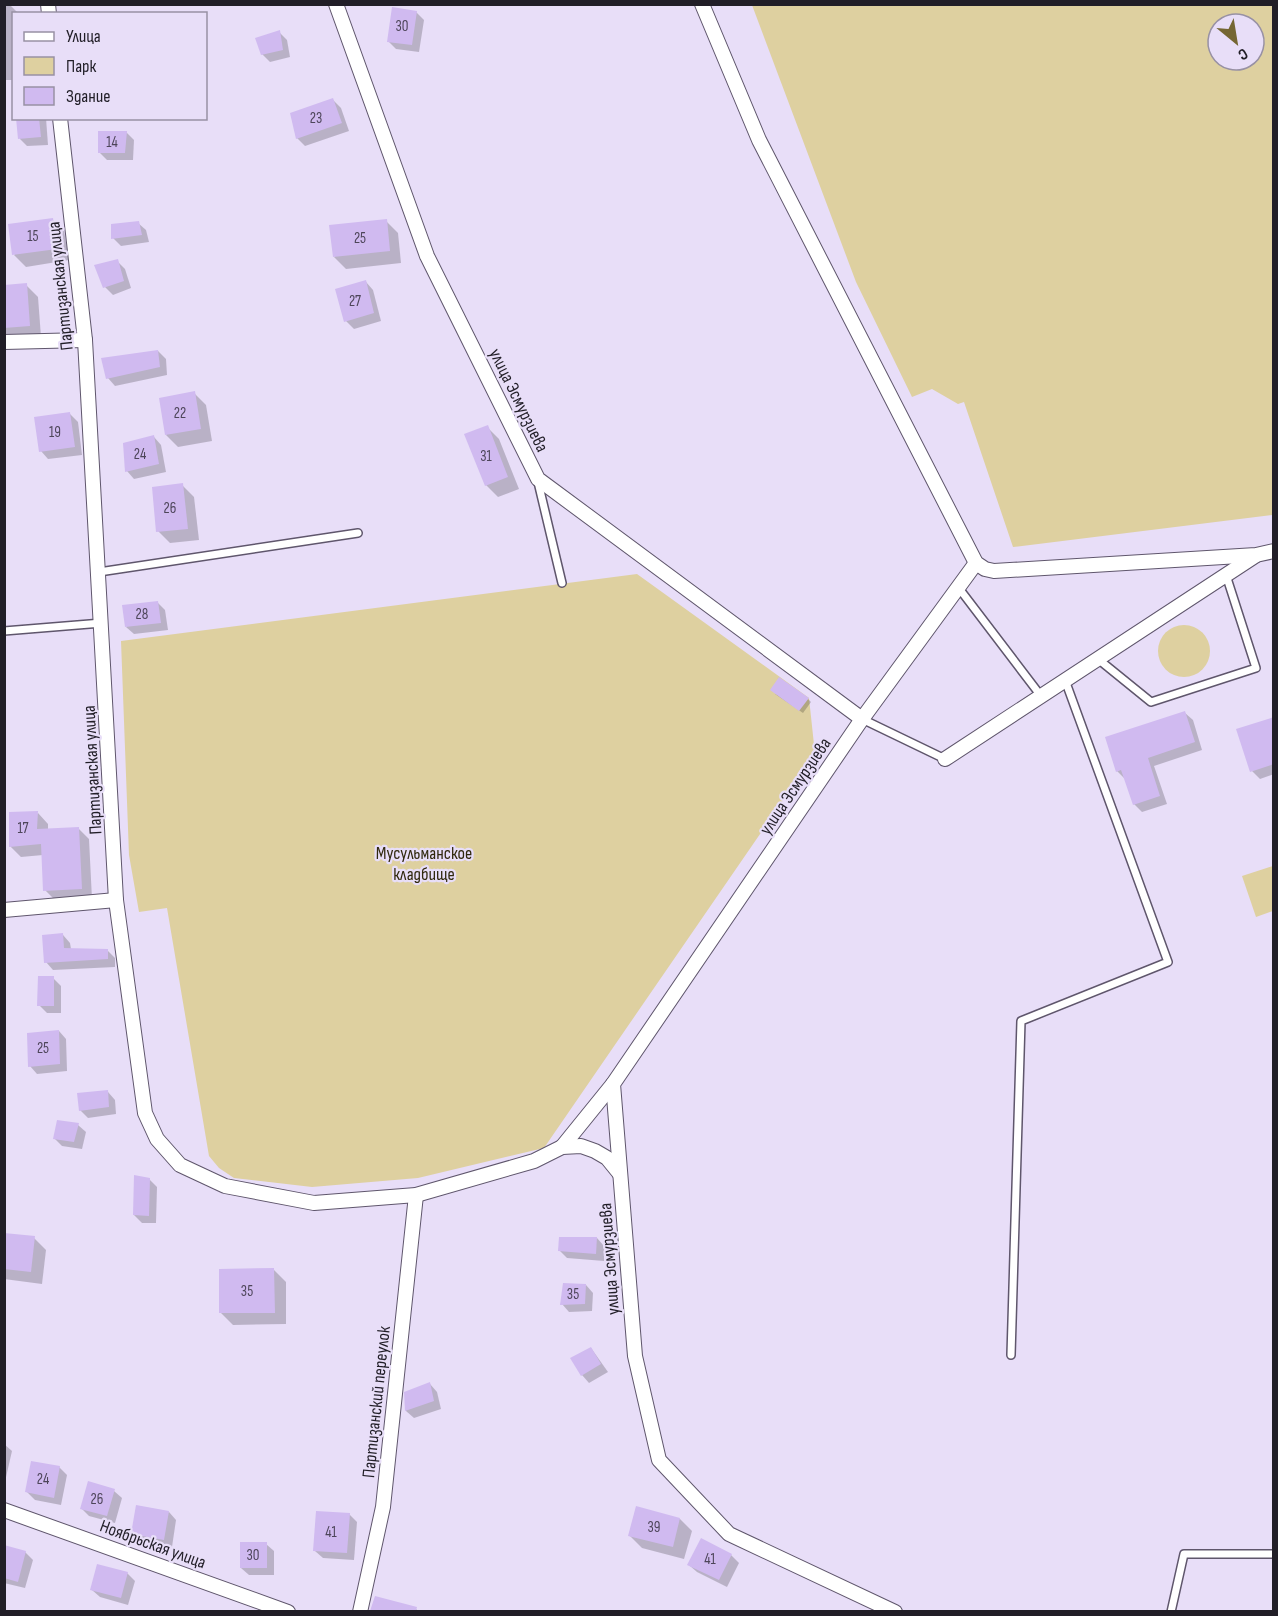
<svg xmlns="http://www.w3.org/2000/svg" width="1278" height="1616" font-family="'Sofia Sans Condensed',sans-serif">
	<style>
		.green { fill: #ded0a0; fill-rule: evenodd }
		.shadow { fill: #0003 }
		.building { fill: #d0baf0 }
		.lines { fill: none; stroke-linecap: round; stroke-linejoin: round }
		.service-casing { stroke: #5f566c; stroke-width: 10 }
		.minor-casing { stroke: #5f566c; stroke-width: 16 }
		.service { stroke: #fff; stroke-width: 7 }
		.minor { stroke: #fff; stroke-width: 14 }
		.labels { text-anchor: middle; stroke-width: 4.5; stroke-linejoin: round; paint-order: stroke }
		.number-label { font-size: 15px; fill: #4d4559 }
		.street-label { font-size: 18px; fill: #211e27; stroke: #e8def8 }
		.park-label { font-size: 18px; fill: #30280d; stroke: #e8def8 }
	</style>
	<rect width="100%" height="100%" fill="#e8def8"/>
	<g class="green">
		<path d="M752,5H1273V515L1013,547L964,402L958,404L932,389L912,397L856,282ZM1218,24H1254V60H1218Z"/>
		<polygon points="637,574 809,698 815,754 544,1148 418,1178 312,1187 234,1178 219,1168 209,1156 167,908 139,912 129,855 121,641"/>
		<circle cx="1184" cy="651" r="26"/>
		<polygon points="1273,866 1273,911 1256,917 1242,876"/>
	</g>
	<g class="shadow">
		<polygon points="4,4 9,4 17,12 14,14 14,80 4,80"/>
		<polygon points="416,12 424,20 419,52 396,49 388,41"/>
		<polygon points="279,32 287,40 290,57 270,62 262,54"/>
		<polygon points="333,100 341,108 349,131 305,146 297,138"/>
		<polygon points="18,118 46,118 48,145 27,146 20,139"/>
		<polygon points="126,132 134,140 133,160 107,160 99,152"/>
		<polygon points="52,219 64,231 69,260 26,267 14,255"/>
		<polygon points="386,221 398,233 401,263 346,269 334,257"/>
		<polygon points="138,223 146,230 149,242 121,246 113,238"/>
		<polygon points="117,261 125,269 131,288 113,295 105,287"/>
		<polygon points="366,282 373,290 381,321 354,329 346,321"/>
		<polygon points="26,285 38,297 41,337 11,340 4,333 4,287"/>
		<polygon points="158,351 166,359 167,375 115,386 108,378"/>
		<polygon points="194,393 206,405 212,441 178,447 166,435"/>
		<polygon points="70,414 78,422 82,455 48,459 41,451"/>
		<polygon points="487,427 499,439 519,489 498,497 486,485"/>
		<polygon points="154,437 161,445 166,472 134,479 127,471"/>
		<polygon points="182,485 194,497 199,540 170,543 158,531"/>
		<polygon points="158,603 165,610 168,630 134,634 126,627"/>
		<polygon points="775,694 808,699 811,702 803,713"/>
		<polygon points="1185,713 1193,720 1202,750 1154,766 1167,804 1142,812 1134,804 1125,779 1117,771"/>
		<polygon points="1274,718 1274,774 1260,779 1252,771"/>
		<polygon points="38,813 48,824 48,830 78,828 89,839 92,899 56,901 45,890 43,855 21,857 10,846"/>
		<polygon points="63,935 70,943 71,949 107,950 115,958 115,967 53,970 46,962"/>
		<polygon points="53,978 61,986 61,1013 47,1013 39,1005"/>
		<polygon points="59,1031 66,1039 67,1071 37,1074 30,1066"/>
		<polygon points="108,1092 115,1100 116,1114 88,1118 80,1110"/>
		<polygon points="78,1125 86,1132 82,1149 62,1146 54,1138"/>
		<polygon points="149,1179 157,1187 156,1223 142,1223 134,1215"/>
		<polygon points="4,1234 34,1238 46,1250 42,1284 4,1279"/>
		<polygon points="597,1238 604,1246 604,1261 567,1258 559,1250"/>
		<polygon points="274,1270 286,1282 286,1324 233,1325 221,1313"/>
		<polygon points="586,1285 593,1293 592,1311 569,1312 562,1304"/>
		<polygon points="591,1348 608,1372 589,1383 582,1375"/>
		<polygon points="430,1384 437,1392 441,1409 414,1418 406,1411 406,1393"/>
		<polygon points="4,1444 12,1451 4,1486"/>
		<polygon points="59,1467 67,1475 61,1505 35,1500 27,1492"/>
		<polygon points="114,1491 122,1498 115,1523 89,1516 81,1508"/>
		<polygon points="169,1512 176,1520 172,1547 140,1542 132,1534"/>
		<polygon points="349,1514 357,1522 354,1560 323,1558 315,1551"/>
		<polygon points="680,1519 692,1531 684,1559 642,1548 630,1536"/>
		<polygon points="266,1544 274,1551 274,1575 249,1575 241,1568"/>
		<polygon points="4,1547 25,1552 33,1560 25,1588 4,1583"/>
		<polygon points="731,1555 739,1563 727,1587 697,1572 689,1565"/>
		<polygon points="127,1573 135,1581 128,1605 100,1597 92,1590"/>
		<polygon points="376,1597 416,1609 419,1612 372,1612"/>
	</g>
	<g class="building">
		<polygon points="392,7 417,11 412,45 387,42"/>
		<polygon points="280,30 283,50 261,55 255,38"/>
		<polygon points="333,98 342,123 296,139 290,113"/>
		<polygon points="16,118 39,118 41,137 18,139"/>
		<polygon points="98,131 127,131 125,153 98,153"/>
		<polygon points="53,218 57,249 12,255 8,224"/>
		<polygon points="387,219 390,251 333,257 329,225"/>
		<polygon points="139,221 142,235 111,239 111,224"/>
		<polygon points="118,259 124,281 103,288 94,265"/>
		<polygon points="366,280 374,313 344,322 335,289"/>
		<polygon points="27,283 30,326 4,328 4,285"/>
		<polygon points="158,350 160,367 106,379 101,358"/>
		<polygon points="195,391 201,429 165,435 159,398"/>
		<polygon points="70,412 75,447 39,452 34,417"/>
		<polygon points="488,425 508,477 485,486 464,434"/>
		<polygon points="154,435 159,464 125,472 123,443"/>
		<polygon points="183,483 188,529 156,532 152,487"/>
		<polygon points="158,601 161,623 125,627 122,605"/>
		<polygon points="779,677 809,698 799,711 770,690"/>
		<polygon points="1185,711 1195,742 1148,758 1160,796 1133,805 1121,770 1116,772 1105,737"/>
		<polygon points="1274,717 1274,764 1250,772 1236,729"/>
		<polygon points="38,811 37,829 79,827 82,889 43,891 41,844 9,847 9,812"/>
		<polygon points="63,933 64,948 108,949 108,959 44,963 42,935"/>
		<polygon points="38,976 54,976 54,1006 37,1006"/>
		<polygon points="59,1030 60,1064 28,1067 27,1033"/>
		<polygon points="108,1090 109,1107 79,1111 77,1093"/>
		<polygon points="57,1120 79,1123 74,1142 53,1139"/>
		<polygon points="134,1175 150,1178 149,1216 133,1215"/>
		<polygon points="4,1233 35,1236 31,1272 4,1269"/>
		<polygon points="559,1237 597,1237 596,1254 558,1251"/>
		<polygon points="274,1268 275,1313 219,1313 219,1269"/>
		<polygon points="563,1283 586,1284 585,1304 560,1305"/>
		<polygon points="591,1347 601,1364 581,1376 570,1358"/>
		<polygon points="430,1382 434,1401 405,1411 404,1392"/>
		<polygon points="31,1461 60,1466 54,1498 25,1492"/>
		<polygon points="88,1481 115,1489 107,1516 80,1509"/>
		<polygon points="136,1505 169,1511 164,1540 131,1534"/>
		<polygon points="636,1506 680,1518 673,1547 628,1536"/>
		<polygon points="316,1511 350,1513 347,1553 313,1551"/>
		<polygon points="701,1538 732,1554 719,1580 687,1565"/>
		<rect x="240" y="1542" width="27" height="26"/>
		<polygon points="4,1545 26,1551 18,1582 4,1578"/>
		<polygon points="97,1564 128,1572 121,1598 90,1590"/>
		<polygon points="375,1596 417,1607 416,1611 370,1611"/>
	</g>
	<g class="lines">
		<defs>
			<g id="service">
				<polyline points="538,482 562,583"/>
				<polyline points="99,572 358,533"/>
				<polyline points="958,587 1041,696"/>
				<polyline points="4,631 102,623"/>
				<polyline points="1098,659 1151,702 1256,668 1226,575"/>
				<polyline points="862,719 945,759"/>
				<polyline points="1011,1355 1021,1021 1168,962 1065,680"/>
				<polyline points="1171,1612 1184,1554 1274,1554"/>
			</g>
			<g id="minor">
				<polyline points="48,4 49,14"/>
				<polyline points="336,4 427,256 538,479 862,719"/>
				<polyline points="702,4 759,140 976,563 985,569 994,571 1256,555 1274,551"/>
				<polyline points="60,118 85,340 116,900 145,1113 157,1139 180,1165 225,1186 314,1203 416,1195 534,1161 562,1147 581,1146 595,1151 607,1158 620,1174"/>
				<polyline points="4,342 85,340"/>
				<polyline points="945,759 1255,556"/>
				<polyline points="4,910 116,900"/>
				<polyline points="562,1147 613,1084"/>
				<polyline points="4,1510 288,1612"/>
				<polyline points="360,1612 383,1507 416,1195"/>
				<polyline points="895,1612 729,1534 659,1460 635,1356 613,1084 862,719 976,563"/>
			</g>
		</defs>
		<use href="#service" class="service-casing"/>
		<use href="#minor" class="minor-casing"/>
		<use href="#service" class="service"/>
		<use href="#minor" class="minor"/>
	</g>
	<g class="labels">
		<g class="number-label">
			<text x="402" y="31">30</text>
			<text x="316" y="123">23</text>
			<text x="112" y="147">14</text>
			<text x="33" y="241">15</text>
			<text x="360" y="243">25</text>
			<text x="355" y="306">27</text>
			<text x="180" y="418">22</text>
			<text x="55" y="437">19</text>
			<text x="140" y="459">24</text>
			<text x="486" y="461">31</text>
			<text x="170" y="513">26</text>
			<text x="142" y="619">28</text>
			<text x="23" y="833">17</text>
			<text x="43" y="1053">25</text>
			<text x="247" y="1296">35</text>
			<text x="573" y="1299">35</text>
			<text x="43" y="1484">24</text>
			<text x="97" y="1504">26</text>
			<text x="654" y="1532">39</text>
			<text x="331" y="1537">41</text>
			<text x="253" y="1560">30</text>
			<text x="710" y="1564">41</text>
		</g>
		<g class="street-label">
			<text transform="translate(60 286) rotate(-96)" y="6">Партизанская улица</text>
			<text transform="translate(519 400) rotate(64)" y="6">улица Эсмурзиева</text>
			<text transform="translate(92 770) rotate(-93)" y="6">Партизанская улица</text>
			<text transform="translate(795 786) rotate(-56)" y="6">улица Эсмурзиева</text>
			<text transform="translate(609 1259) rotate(-94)" y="6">улица Эсмурзиева</text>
			<text transform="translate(376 1402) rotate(-84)" y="6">Партизанский переулок</text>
			<text transform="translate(153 1544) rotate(20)" y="6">Ноябрьская улица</text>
		</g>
		<g class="park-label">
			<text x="424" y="859">Мусульманское<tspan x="424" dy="21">кладбище</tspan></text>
		</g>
	</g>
	<rect width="1278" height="1616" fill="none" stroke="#211e27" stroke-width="12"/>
	<rect x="12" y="12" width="195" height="108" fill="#e8def8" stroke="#9891a4" stroke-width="1.5"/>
	<rect x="24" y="32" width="30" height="9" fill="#ffffff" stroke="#9891a4" stroke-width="1.5"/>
	<text x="66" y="42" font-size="18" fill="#211e27">Улица</text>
	<rect x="24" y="57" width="30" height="18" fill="#ded0a0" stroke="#9891a4" stroke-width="1.5"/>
	<text x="66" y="72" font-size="18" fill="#211e27">Парк</text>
	<rect x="24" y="87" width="30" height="18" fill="#d0baf0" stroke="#9891a4" stroke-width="1.5"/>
	<text x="66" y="102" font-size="18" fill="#211e27">Здание</text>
	<g transform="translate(1236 42) rotate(150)"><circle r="28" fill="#e8def8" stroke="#9891a4" stroke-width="1.5"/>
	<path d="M0-4.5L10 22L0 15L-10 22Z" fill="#756633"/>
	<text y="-9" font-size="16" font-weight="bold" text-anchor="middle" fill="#211e27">С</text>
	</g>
</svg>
